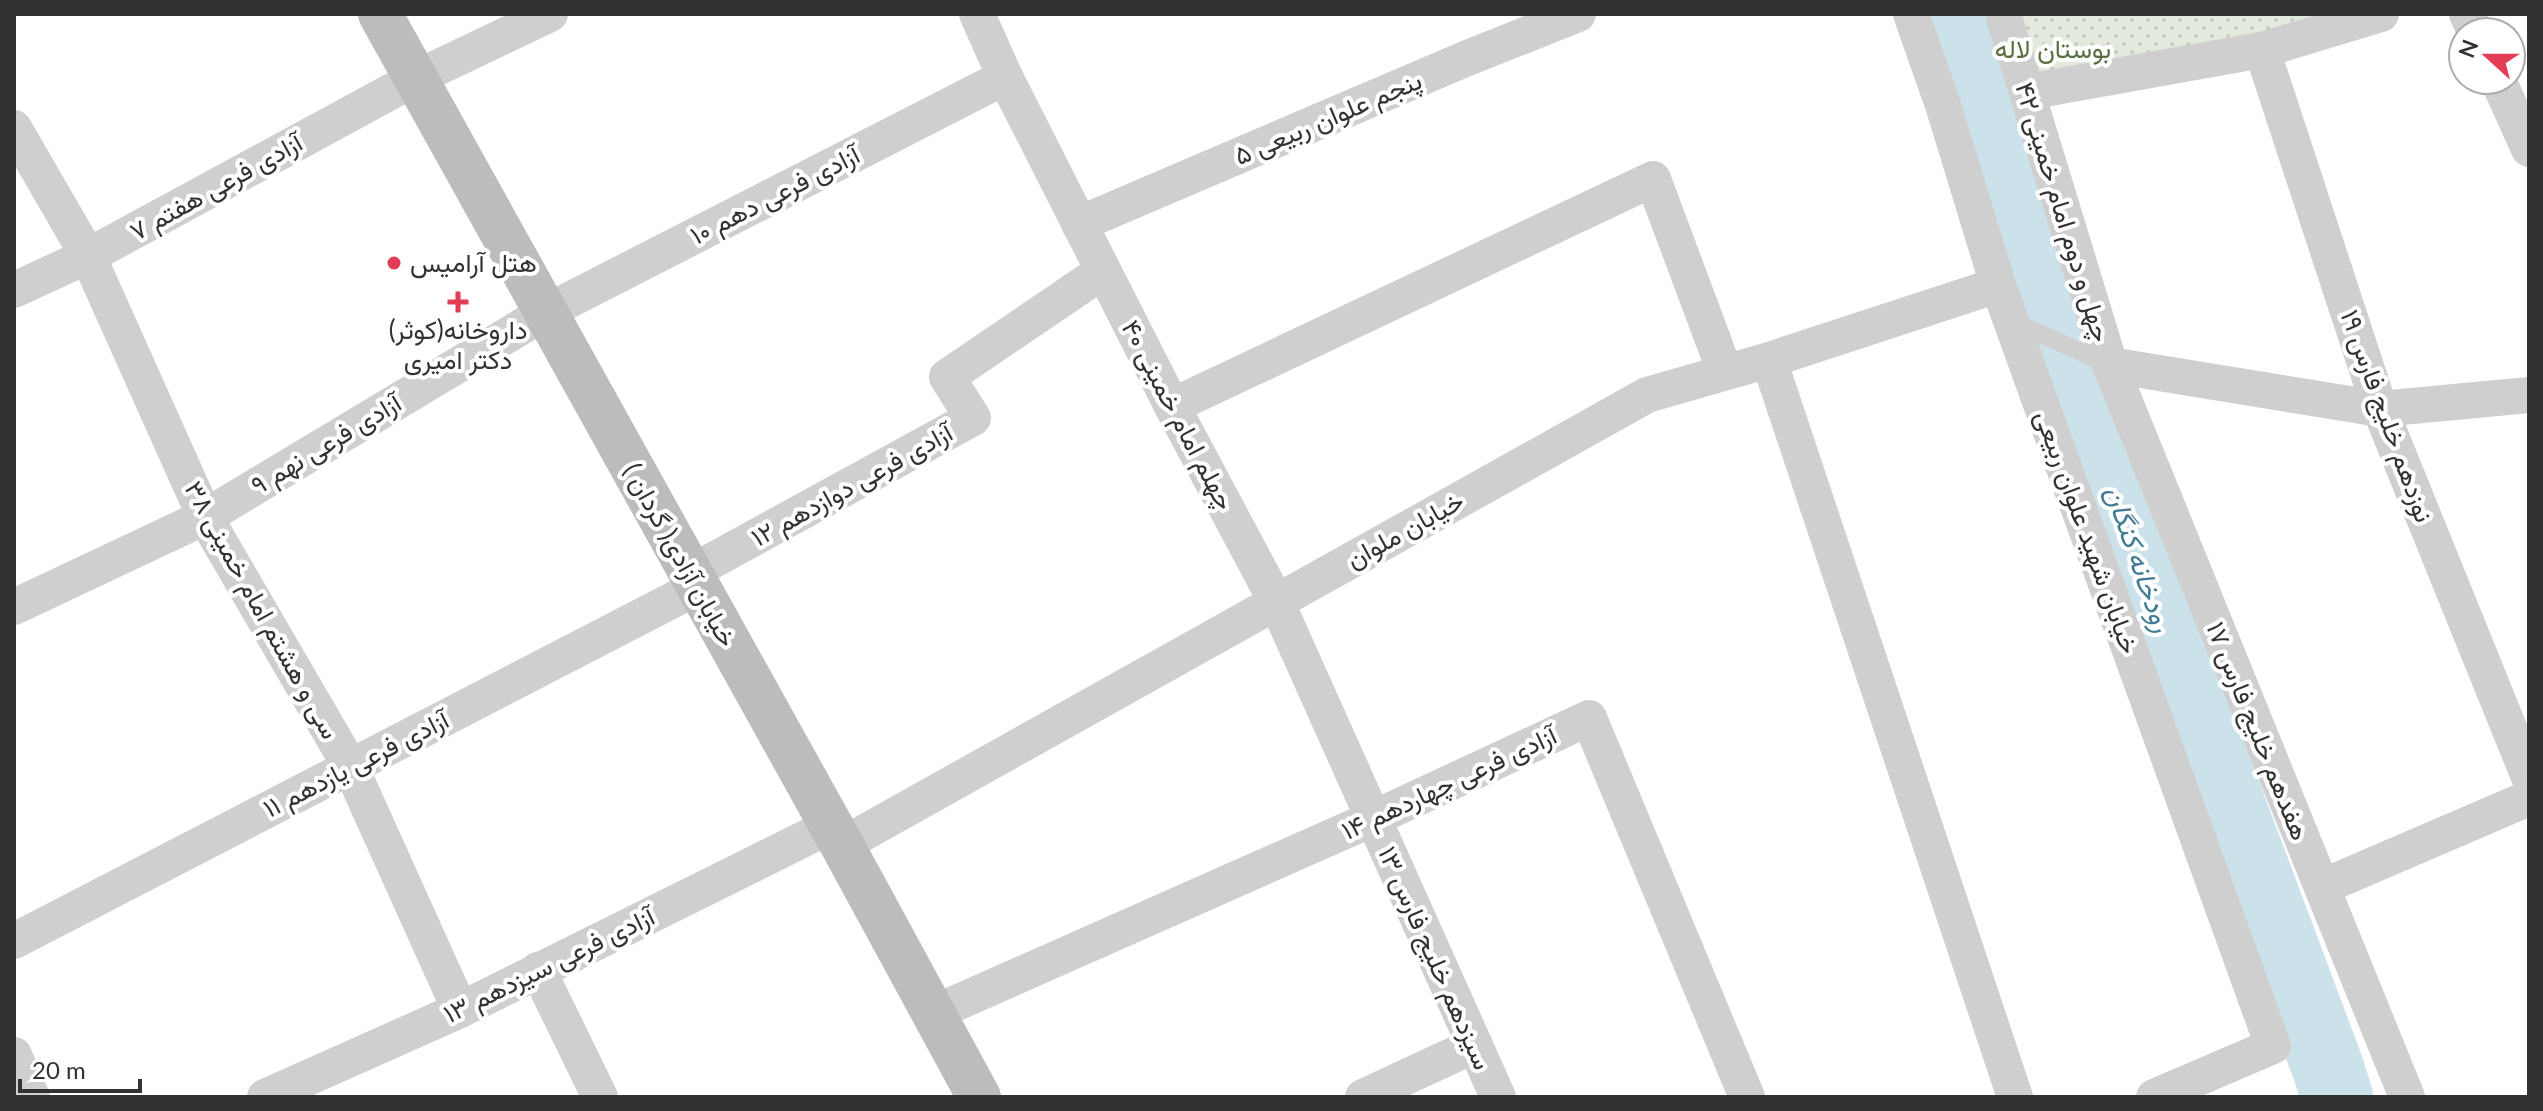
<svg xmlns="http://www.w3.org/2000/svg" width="2543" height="1111" font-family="Lato,Vazirmatn,sans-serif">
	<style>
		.park { fill: url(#park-dots) }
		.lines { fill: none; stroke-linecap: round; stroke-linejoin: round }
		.river { stroke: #cce2eb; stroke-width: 72 }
		.service { stroke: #cfcfcf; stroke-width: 18 }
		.minor { stroke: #cfcfcf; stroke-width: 36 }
		.secondary { stroke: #bcbcbc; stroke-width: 44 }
		.poi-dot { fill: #e23c56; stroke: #fff; stroke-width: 3 }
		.labels { text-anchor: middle; stroke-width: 8; stroke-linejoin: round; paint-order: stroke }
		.park-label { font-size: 26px; fill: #596e40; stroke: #fff }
		.street-label { font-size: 26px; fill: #323232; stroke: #fff }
		.poi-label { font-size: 26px; fill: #323232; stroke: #fff; text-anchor: start }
		.water-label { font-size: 28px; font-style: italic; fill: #417b94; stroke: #fff }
	</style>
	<defs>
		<pattern id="park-dots" width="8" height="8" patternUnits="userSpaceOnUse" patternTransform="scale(2)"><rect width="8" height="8" fill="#e3e9dc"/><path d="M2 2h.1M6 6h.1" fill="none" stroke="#c3c8bd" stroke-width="1.8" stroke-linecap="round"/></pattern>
	</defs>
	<rect width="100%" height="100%" fill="#fff"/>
	<polygon class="park" points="2001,14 2360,14 2027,92"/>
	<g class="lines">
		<polyline class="river" points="1960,14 2145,579 2328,1068 2337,1097"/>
		<polyline class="service" points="2014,322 2110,365"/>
		<g class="minor">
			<polyline points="977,14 1005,77 1172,406 1276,601 1498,1097"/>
			<polyline points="1911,14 1943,105 1998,285 2273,1046 2154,1097"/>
			<polyline points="2003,14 2110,365 2407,1097"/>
			<polyline points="2467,14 2475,32"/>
			<polyline points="2262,50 2380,409 2529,777"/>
			<polyline points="2498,80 2529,149"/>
			<polyline points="2027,92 2262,50 2381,14"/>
			<polyline points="14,128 88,256 205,517 350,766 460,1010"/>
			<polyline points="1079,224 1465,59 1578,14"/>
			<polyline points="14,290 88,256 416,78 550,14"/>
			<polyline points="1769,360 2015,1097"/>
			<polyline points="2110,365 2380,409 2529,395"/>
			<polyline points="1172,406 1653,179 1725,372"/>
			<polyline points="690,573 973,418 947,377 1103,271"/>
			<polyline points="14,607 205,517 546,312 1005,77"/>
			<polyline points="842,845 1647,395 1769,360 1998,285"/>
			<polyline points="2322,887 2529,798"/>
			<polyline points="14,941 698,587"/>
			<polyline points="538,970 600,1097"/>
			<polyline points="934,1013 1372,819 1589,718 1747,1097"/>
			<polyline points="14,1055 32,1097"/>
			<polyline points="265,1097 460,1010 830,826"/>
			<polyline points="1363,1097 1475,1045"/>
		</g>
		<polyline class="secondary" points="380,14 842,845 979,1097"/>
	</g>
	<g class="poi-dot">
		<circle cx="394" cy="263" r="8"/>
		<path d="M454 290h8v8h8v8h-8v8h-8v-8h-8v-8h8z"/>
	</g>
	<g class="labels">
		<g class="park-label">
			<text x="2053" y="58">بوستان لاله</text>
		</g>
		<g class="street-label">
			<text transform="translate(1328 118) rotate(-23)" y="9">پنجم علوان ربیعی ۵</text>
			<text transform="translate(216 187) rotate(-29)" y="9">آزادی فرعی هفتم ۷</text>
			<text transform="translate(775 195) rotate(-27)" y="9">آزادی فرعی دهم ۱۰</text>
			<text transform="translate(2063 212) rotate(73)" y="9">چهل و دوم امام خمینی ۴۲</text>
			<text transform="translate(1178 415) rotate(62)" y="9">چهلم امام خمینی ۴۰</text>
			<text transform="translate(2387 416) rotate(70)" y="9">نوزدهم خلیج فارس ۱۹</text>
			<text transform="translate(326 444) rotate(-31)" y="9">آزادی فرعی نهم ۹</text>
			<text transform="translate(852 485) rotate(-29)" y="9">آزادی فرعی دوازدهم ۱۲</text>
			<text transform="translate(1405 530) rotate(-29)" y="9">خیابان ملوان</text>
			<text transform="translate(2087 532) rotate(70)" y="9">خیابان شهید علوان ربیعی</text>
			<text transform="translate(680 555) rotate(61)" y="9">خیابان آزادی( گردان )</text>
			<text transform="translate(262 610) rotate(61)" y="9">سی و هشتم امام خمینی ۳۸</text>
			<text transform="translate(2258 731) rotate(68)" y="9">هفدهم خلیج فارس ۱۷</text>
			<text transform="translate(356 764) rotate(-27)" y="9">آزادی فرعی یازدهم ۱۱</text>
			<text transform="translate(1449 783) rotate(-25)" y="9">آزادی فرعی چهاردهم ۱۴</text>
			<text transform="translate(1435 958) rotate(66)" y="9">سیزدهم خلیج فارس ۱۳</text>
			<text transform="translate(549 965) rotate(-26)" y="9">آزادی فرعی سیزدهم ۱۳</text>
		</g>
		<g class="poi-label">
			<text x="410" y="272">هتل آرامیس</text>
			<text x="458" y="339" text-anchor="middle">داروخانه(کوثر)<tspan x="458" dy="30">دکتر امیری</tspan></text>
		</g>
		<g class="water-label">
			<text transform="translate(2139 559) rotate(71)" y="10">رودخانه کنگان</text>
		</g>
	</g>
	<rect width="2543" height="1111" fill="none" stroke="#323232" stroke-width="32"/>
	<g transform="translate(2487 56) rotate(291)"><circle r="38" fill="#ffffff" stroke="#adadad" stroke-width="2"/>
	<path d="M0-6L14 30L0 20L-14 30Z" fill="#e23c56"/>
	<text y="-12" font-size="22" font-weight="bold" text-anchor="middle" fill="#323232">N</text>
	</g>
	<path d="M20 1079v12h120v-12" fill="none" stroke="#323232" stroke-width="4"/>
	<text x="32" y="1079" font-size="24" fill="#323232" stroke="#ffffff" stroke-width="6" paint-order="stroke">20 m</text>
</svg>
